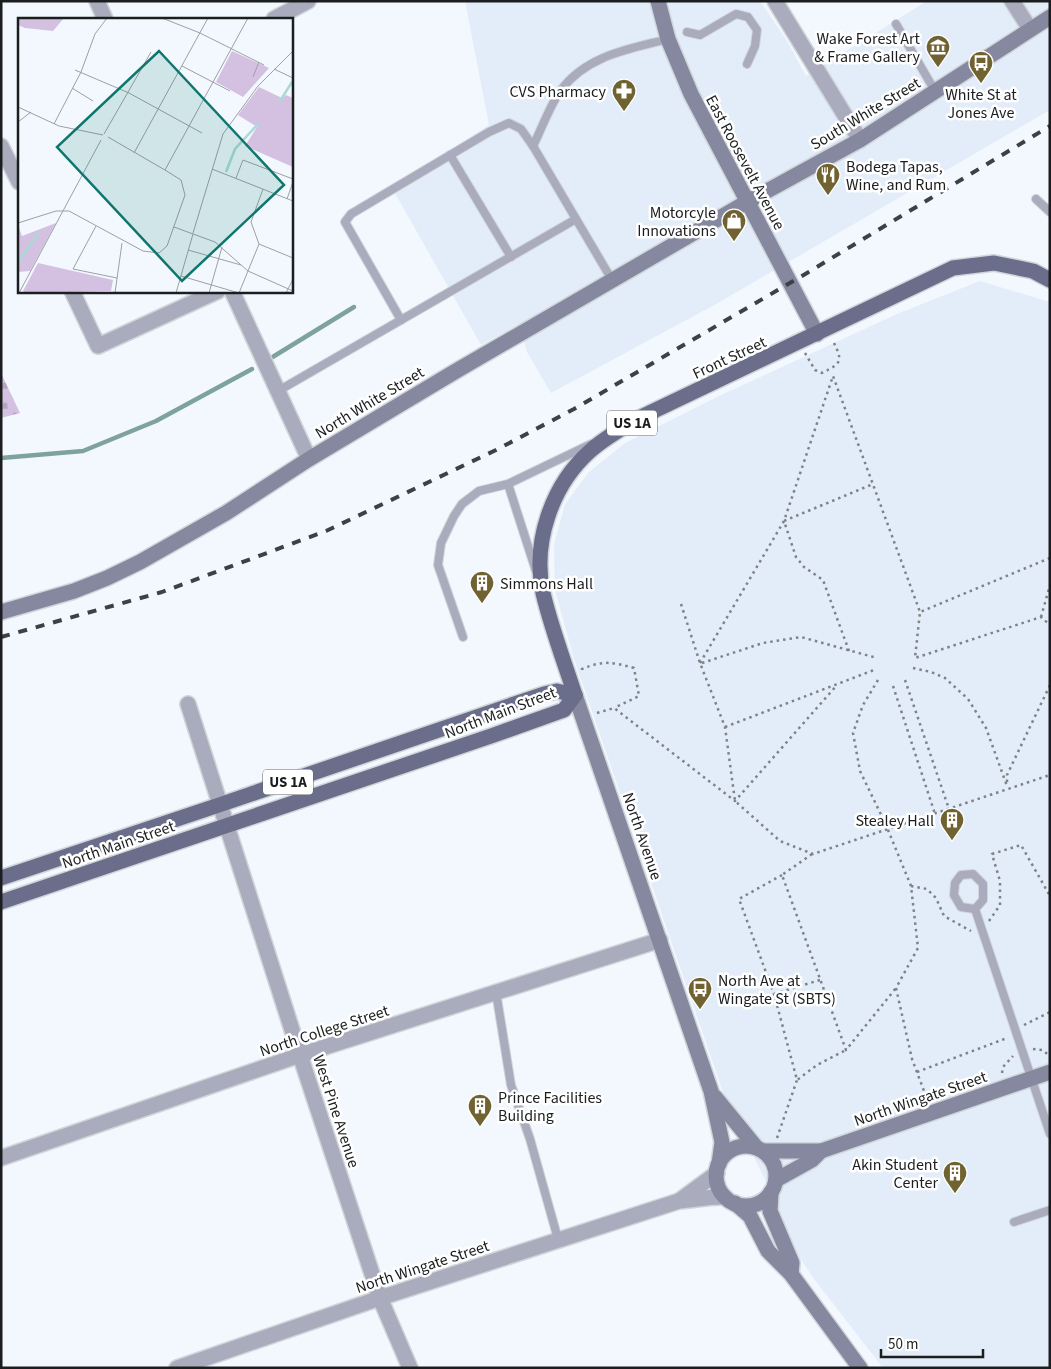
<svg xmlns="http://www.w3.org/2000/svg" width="1051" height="1369" font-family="'Source Sans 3',sans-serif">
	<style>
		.built { fill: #e2edf9 }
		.cemetery { fill: url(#cemetery-stones) }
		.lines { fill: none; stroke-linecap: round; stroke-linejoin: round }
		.stream { stroke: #7ea29e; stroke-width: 4.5 }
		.lane-casing { stroke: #d0d5da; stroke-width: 10 }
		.street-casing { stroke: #d0d5da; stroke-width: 18 }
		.secondary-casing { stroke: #d0d5da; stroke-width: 18 }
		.primary-casing { stroke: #d0d5da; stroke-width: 18 }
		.path { stroke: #7f8286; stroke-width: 2.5; stroke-dasharray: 2.5 4; stroke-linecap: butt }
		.lane { stroke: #aaacbd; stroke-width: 8 }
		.street { stroke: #aaacbd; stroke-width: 15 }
		.secondary { stroke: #85889f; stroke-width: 15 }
		.primary { stroke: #6a6e8a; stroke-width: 15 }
		.rail { stroke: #3e4143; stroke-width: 4; stroke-dasharray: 9 9; stroke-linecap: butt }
		.labels { text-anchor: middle; stroke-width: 5; stroke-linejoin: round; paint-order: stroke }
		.shield { fill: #fff; stroke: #5f6162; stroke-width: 1 }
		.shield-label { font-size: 15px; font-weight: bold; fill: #1b1d1f }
		.poi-label { font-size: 16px; fill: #1b1d1f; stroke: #fff; text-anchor: end }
		.street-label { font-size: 16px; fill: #1b1d1f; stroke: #fff }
		.inset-river { fill: none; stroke: #a9dbd5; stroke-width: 2.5 }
		.inset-road { fill: none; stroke: #9da0a5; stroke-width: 1 }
		.view { fill: #0f766e; fill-opacity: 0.15; stroke: #0f766e; stroke-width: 2.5 }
		.inset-edge { fill: none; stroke: #1b1d1f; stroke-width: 2.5 }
	</style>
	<defs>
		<pattern id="cemetery-stones" width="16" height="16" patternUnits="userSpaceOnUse" patternTransform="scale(1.25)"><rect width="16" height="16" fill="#d4c1e2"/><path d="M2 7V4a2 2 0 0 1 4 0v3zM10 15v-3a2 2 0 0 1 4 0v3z" fill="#b5a5c1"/></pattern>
	</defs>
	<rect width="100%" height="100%" fill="#f3f8fe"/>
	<g class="built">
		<polygon points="465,1 760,1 787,41 806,76 927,1 1050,1 1050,110 718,303 551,393 527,352 519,324 481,345 392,188 489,125"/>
		<polygon points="980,281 1050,302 1050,1368 883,1368 814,1279 800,1258 778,1219 771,1192 725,1098 574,659 555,590 554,544 565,504 589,472 625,443 719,396 897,314"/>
	</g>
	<polygon class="cemetery" points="1,373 20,413 1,418"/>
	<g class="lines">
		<g class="stream">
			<polyline points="271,358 354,307"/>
			<polyline points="1,458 83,451 156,421 252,369"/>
		</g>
		<defs>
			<g id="lane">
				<polyline points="896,24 935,91"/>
				<polyline points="687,32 700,35 736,14 748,17 757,30 755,46 747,64"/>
				<path d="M533,146C541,130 551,103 561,90C587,55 630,49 668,39"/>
				<polyline points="450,155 511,257"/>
				<polyline points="1036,199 1050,212"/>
				<polyline points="401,320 345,222 351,214 489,132 509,123 521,129 533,146 612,280"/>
				<polyline points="278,391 576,219"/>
				<polyline points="536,571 508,484 591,444"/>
				<polyline points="463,637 438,565 441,543 454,516 462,504 479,491 508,484"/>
				<polygon points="973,874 983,884 983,900 975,909 961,907 954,895 955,883 961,875"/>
				<polyline points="975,909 1050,1134"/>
				<polyline points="496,992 511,1085 530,1139 558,1239"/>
				<polyline points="1014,1222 1050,1210"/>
			</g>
			<g id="street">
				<polyline points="97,1 105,19"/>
				<polyline points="775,1 860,140"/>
				<polyline points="1012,1 1030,29"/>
				<polyline points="274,19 308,1"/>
				<polyline points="1,146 19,182"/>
				<polyline points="72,291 98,346 218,291"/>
				<polyline points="232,291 309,459"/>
				<polyline points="188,704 300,1055 380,1298 410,1368"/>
				<polyline points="1,1158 300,1055 660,940"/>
				<polyline points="679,1201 717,1173"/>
				<path d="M177,1368L380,1298L679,1201C695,1200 709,1196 725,1197"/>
			</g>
			<g id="secondary">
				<polyline points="658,1 668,39 691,94 817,334"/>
				<polyline points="1,612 74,591 107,578 140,562 226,513 309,459 456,371 747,202 860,140 1050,17"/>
				<polyline points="575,695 711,1091 722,1142 719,1164"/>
				<polyline points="715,1097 756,1147"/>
				<circle cx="746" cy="1176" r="30"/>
				<polyline points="764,1151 821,1151"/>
				<polyline points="776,1180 812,1160 821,1151 1050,1072"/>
				<polyline points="771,1192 770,1211 792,1263 791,1274"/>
				<polyline points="735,1203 750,1216 768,1251 791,1274 860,1368"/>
			</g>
			<g id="primary">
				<path d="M575,695C564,661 551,627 543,593C532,542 552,485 590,451C606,437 624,427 641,417L953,268L994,263L1033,271L1050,280"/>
				<polyline points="1,878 219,805 544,694 557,691 575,695"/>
				<polyline points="1,902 491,736 564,710 575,695"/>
			</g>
		</defs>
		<use href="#lane" class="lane-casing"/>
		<use href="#street" class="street-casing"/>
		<use href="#secondary" class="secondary-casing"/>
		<use href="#primary" class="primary-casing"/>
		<g class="path">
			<path d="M805,353L815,370L822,373C842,363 843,361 833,341"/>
			<polyline points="1050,558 920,612 915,658 1041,617 1050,625"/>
			<polyline points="681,604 700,663 725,727 735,801 780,841 813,854 1050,775"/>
			<polyline points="1041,617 1050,585"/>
			<polyline points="849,651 823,580 804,567 796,557 784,521 873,484"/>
			<polyline points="700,663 784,521 833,376 920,612"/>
			<polyline points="702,663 763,643 801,637 877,658"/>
			<polyline points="913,668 931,672 945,678 968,699 986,728 1007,786"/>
			<path d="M582,670V669C604,660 612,662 634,668L639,696L614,708"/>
			<polyline points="878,680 863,705 853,733 860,771 886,825 911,886 918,948 896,988 912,1059 927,1099"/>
			<polyline points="905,680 949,809"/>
			<polyline points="893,686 935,814"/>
			<polyline points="597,713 614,708 735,801 837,685"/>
			<polyline points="725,727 874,670"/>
			<polyline points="1007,782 1007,775 1050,685"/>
			<polyline points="812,854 782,875 846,1050 896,988"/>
			<polyline points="782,875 739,899 774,994 797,1080 817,1065 846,1050"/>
			<polyline points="911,886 927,889 936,898 944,916 971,931"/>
			<polyline points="989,921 1000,905 1000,881 992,854 1021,845 1050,896"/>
			<polyline points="774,994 820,980"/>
			<polyline points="1024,1025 1050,1012"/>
			<polyline points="1033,1049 1042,1050 1050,1056"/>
			<polyline points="917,1072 1007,1038"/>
			<polyline points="1002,1073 1003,1067 1013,1056"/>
			<polyline points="777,1138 797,1080"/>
		</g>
		<use href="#lane" class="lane"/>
		<use href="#street" class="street"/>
		<use href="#secondary" class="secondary"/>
		<use href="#primary" class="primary"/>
		<polyline class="rail" points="1,637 162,592 326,531 496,450 574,409 807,273 1050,126"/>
	</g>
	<defs>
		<symbol id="museum-pin" viewBox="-11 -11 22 30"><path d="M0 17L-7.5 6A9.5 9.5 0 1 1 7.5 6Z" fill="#716331" stroke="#fff"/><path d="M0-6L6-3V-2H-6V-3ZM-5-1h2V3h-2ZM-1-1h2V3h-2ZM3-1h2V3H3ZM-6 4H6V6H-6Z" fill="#fff"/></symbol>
		<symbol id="bus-pin" viewBox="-11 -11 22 30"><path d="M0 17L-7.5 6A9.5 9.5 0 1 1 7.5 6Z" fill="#716331" stroke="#fff"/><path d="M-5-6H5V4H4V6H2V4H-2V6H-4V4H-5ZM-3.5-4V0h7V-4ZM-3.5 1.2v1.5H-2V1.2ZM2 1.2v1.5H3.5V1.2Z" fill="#fff"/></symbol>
		<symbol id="pharmacy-pin" viewBox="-11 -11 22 30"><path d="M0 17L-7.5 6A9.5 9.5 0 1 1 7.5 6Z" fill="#716331" stroke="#fff"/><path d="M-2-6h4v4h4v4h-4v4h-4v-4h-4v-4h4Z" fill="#fff"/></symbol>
		<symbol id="restaurant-pin" viewBox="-11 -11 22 30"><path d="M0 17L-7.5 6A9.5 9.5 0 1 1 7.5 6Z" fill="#716331" stroke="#fff"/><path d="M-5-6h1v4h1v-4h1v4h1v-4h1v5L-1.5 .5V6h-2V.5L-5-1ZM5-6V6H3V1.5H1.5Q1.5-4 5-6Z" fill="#fff"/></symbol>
		<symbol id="shop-pin" viewBox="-11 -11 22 30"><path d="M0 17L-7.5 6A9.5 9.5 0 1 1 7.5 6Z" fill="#716331" stroke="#fff"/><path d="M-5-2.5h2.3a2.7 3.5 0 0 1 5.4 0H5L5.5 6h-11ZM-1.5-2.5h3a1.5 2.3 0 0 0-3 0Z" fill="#fff"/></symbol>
		<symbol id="building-pin" viewBox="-11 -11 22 30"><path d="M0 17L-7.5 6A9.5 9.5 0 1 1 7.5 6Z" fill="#716331" stroke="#fff"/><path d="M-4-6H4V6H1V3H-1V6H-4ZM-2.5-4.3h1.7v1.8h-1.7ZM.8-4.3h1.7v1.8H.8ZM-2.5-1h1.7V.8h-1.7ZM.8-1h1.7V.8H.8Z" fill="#fff"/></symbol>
	</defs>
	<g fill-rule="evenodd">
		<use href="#museum-pin" x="924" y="33" width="28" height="38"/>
		<use href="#bus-pin" x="967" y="49" width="28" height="38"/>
		<use href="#pharmacy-pin" x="610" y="77" width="28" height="38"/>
		<use href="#restaurant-pin" x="814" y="161" width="28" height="38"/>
		<use href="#shop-pin" x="720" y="207" width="28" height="38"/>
		<use href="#building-pin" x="468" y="569" width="28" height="38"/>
		<use href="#building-pin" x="938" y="806" width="28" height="38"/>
		<use href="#bus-pin" x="686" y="975" width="28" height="38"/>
		<use href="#building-pin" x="466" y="1092" width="28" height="38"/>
		<use href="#building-pin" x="941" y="1159" width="28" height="38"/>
	</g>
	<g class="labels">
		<g class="shield">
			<rect x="607" y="410.5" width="50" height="25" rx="4"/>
			<rect x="263" y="769.5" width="50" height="25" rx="4"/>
		</g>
		<g class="shield-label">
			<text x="632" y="428">US 1A</text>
			<text x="288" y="787">US 1A</text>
		</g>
		<g class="poi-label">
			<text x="920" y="44">Wake Forest Art<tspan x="920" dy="18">&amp; Frame Gallery</tspan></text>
			<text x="606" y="97">CVS Pharmacy</text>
			<text x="981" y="100" text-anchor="middle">White St at<tspan x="981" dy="18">Jones Ave</tspan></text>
			<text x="846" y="172" text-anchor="start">Bodega Tapas,<tspan x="846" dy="18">Wine, and Rum</tspan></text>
			<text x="716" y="218">Motorcyle<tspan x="716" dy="18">Innovations</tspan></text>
			<text x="500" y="589" text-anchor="start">Simmons Hall</text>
			<text x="934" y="826">Stealey Hall</text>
			<text x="718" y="986" text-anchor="start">North Ave at<tspan x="718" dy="18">Wingate St (SBTS)</tspan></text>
			<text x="498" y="1103" text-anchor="start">Prince Facilities<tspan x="498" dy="18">Building</tspan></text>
			<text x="938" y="1170">Akin Student<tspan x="938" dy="18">Center</tspan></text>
		</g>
		<g class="street-label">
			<text transform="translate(865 113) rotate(-31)" y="6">South White Street</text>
			<text transform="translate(746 162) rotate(62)" y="6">East Roosevelt Avenue</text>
			<text transform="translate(729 357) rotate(-25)" y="6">Front Street</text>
			<text transform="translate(369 402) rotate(-31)" y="6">North White Street</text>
			<text transform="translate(500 712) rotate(-21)" y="6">North Main Street</text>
			<text transform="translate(643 836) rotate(71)" y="6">North Avenue</text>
			<text transform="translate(118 844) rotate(-19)" y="6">North Main Street</text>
			<text transform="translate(324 1030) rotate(-18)" y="6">North College Street</text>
			<text transform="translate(920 1098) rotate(-19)" y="6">North Wingate Street</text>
			<text transform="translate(337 1111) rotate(72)" y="6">West Pine Avenue</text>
			<text transform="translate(422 1266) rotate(-18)" y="6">North Wingate Street</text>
		</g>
	</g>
	<g transform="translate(18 18)">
		<rect width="275" height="275" fill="#f3f8fe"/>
		<path d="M0,0H46L35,13L7,10L0,7ZM214,33L251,50L225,79L198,64ZM20,245L95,262L93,273L7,275L5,273Z" fill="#d4c1e2"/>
		<path d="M38,205L12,253L0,254V207L4,218Z" fill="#d4c1e2"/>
		<path d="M241,69L264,80L268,77L275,80V149L227,128L239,109L220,97Z" fill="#d4c1e2"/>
		<path class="inset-river" d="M262,83L274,64M208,154L217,131L240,106M0,244L21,214"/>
		<path class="inset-road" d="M144,0L182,15L246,47M164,48L212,73M256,51L275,60M57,52L111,75L184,115M235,59L241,44M54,70L75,83M0,89L41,108L85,117M0,104L13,94M36,106L63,54L77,16L89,0M86,116L133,34M90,119L147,152M116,135L190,0M194,151L275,183M147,152L230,0M218,160L225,142L275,161M269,181L275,164M0,205L38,193H51L125,233L141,235L149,228L167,177L163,162L147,152M78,208L55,251L99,260M156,209L197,224L230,253L275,273M175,215L205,116L240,68L275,33M241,226L233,204L245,171M241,226L275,240M170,232L223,247M163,258L221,275M1,275L83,122M97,275L104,225M158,275L175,216M191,275L204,229M221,275L241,226M268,275L275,261"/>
		<path class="view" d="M141,33L266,167L164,263L39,129Z"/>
		<rect width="275" height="275" class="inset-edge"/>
	</g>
	<rect width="1051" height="1369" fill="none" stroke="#1b1d1f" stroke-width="5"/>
	<path d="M881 1349v8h102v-8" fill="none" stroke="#1b1d1f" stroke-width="2.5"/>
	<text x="888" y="1349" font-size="15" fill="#1b1d1f" stroke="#ffffff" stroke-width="4" paint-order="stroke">50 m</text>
</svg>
